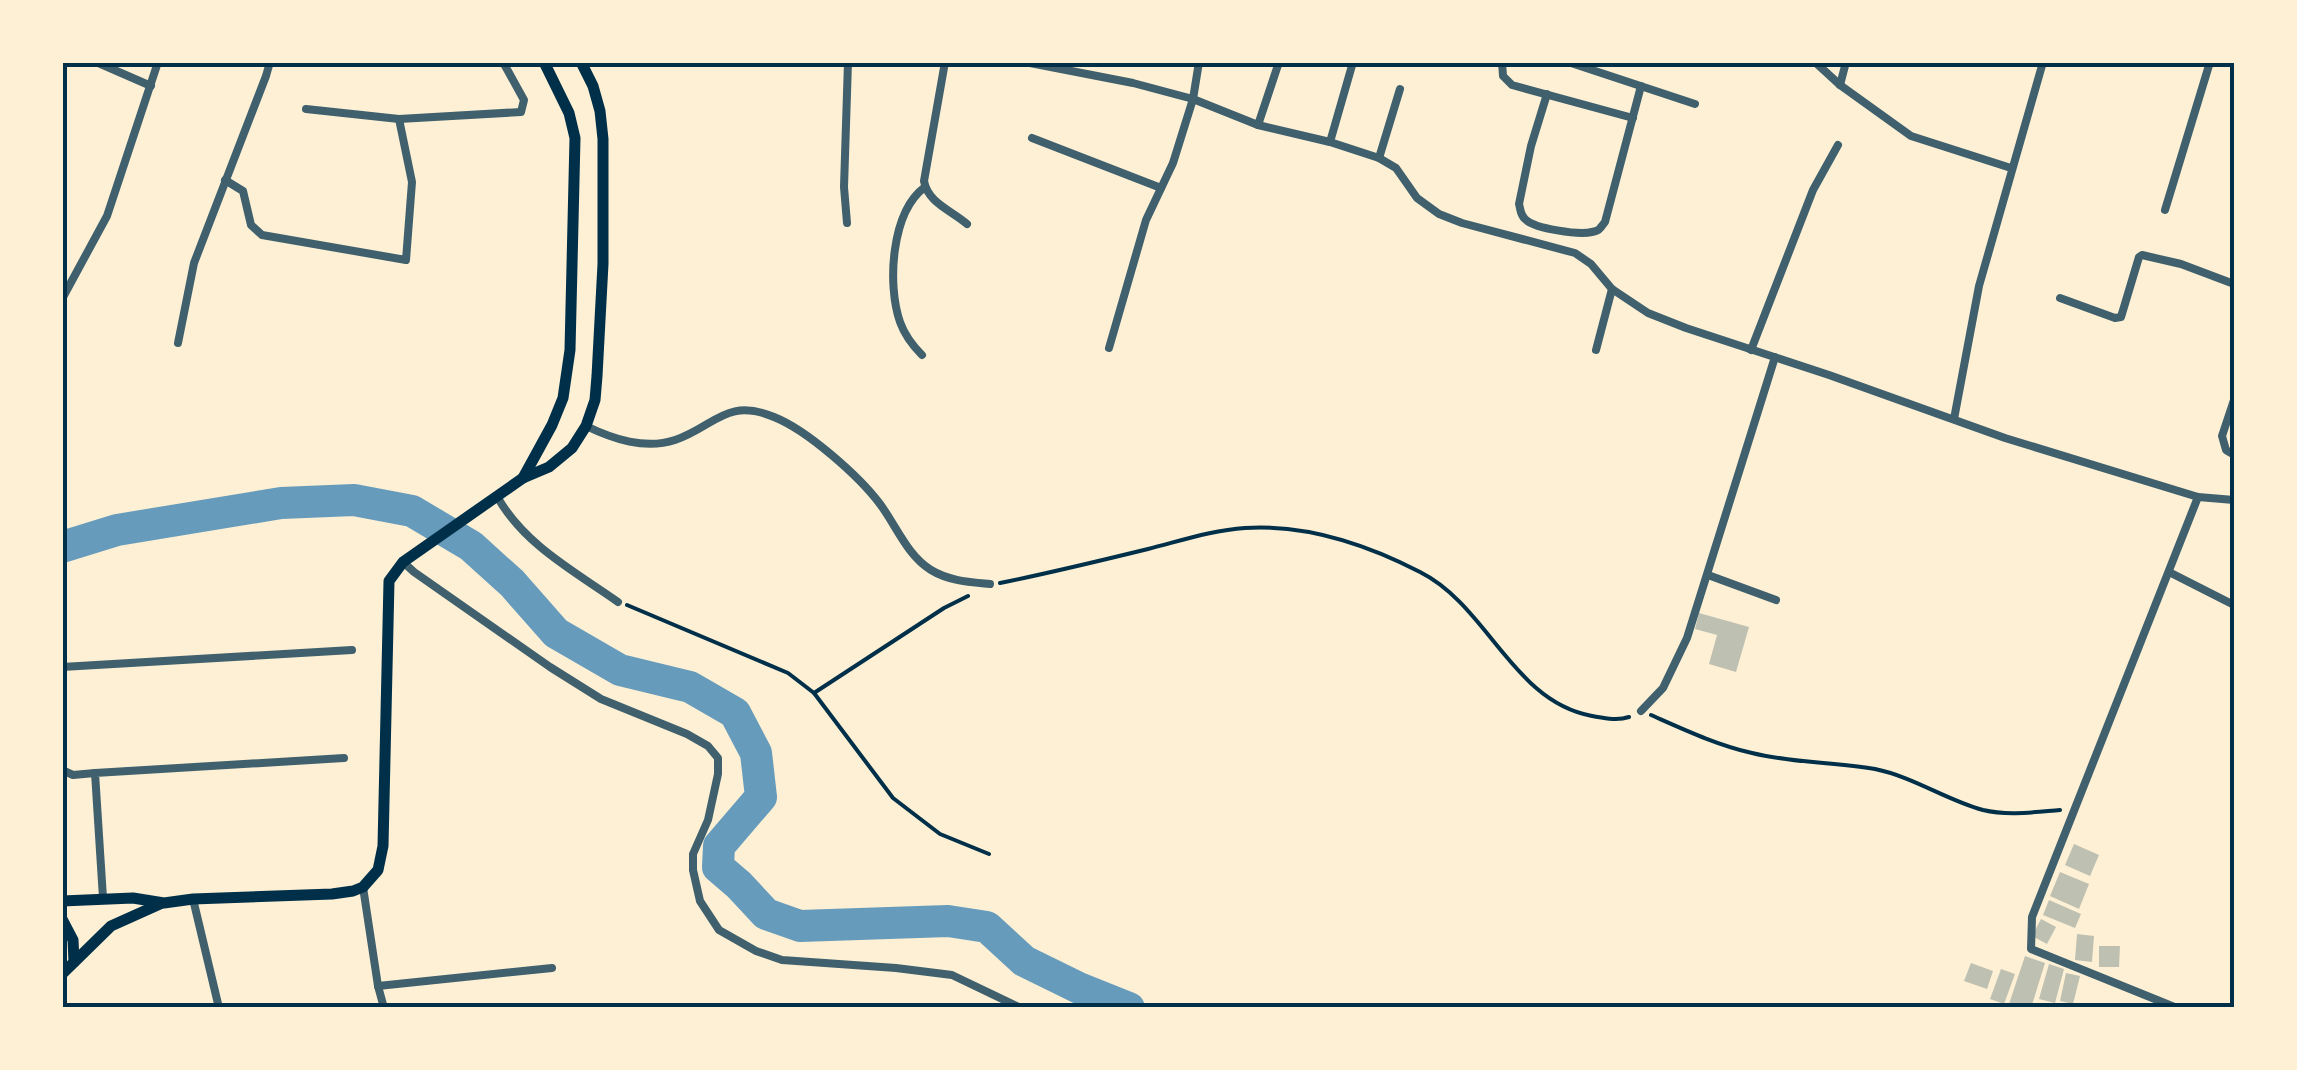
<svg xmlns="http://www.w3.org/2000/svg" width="2297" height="1070" font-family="'Alegreya Sans',sans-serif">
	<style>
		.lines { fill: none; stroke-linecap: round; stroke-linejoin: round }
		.river { stroke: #669bbc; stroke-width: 32 }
		.building { fill: #bec0b2 }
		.path { stroke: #003049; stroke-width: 4 }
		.minor { stroke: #3f606c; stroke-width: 8 }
		.secondary { stroke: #003049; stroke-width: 11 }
		.neatline { fill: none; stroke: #003049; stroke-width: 4 }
	</style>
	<rect width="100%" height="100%" fill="#fdf0d5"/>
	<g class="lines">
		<polyline class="river" points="62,547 117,530 281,503 354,500 412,511 471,546 512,583 556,633 620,670 690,687 735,713 756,753 761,797 719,846 718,867 739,885 766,914 800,926 948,921 987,927 1024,961 1079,988 1129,1008"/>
	</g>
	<g class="building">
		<polygon points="1699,613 1749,627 1736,672 1709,664 1717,635 1695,629"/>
		<polygon points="2074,844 2099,855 2090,876 2065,865"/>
		<polygon points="2060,872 2089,884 2079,909 2050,896"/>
		<polygon points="2049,900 2081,914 2075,928 2043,915"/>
		<polygon points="2041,919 2056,927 2047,944 2032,936"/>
		<polygon points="2077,934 2094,936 2092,962 2075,960"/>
		<polygon points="2099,946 2120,946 2119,967 2099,967"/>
		<polygon points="2025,956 2045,963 2031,1008 2009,1004"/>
		<polygon points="1971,963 1993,971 1987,989 1964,981"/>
		<polygon points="2049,964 2064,969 2055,1003 2039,999"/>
		<polygon points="2001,969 2015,974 2004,1004 1990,999"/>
		<polygon points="2066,973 2080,976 2073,1004 2060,1001"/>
	</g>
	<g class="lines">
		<g class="path">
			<path d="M1000,583C1050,573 1099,561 1148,549C1180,541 1213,530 1245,528C1307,524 1366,544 1420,572C1488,606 1513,702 1592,716C1604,718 1617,721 1629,717"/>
			<polyline points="627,605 788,673 814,693 944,608 968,596"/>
			<polyline points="814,693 893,798 940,834 989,854"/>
			<path d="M1651,715C1685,730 1717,745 1752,753C1793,763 1834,762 1875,769C1914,777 1946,800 1983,810C2008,816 2035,812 2060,810"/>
		</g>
		<g class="minor">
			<polyline points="96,62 151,86"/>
			<path d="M945,62L924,181C928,203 951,210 967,224"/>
			<polyline points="1025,62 1133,83 1193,99 1258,125 1330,142 1379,158 1396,168 1417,198 1439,214 1462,223 1575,253 1591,264 1612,289 1648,313 1686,328 1829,375 2005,438 2198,497 2234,500"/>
			<polyline points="1502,62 1503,76 1512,85 1633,118"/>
			<polyline points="1568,62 1695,104"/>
			<polyline points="1815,62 1840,85 1911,136 2011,168"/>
			<polyline points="1840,85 1846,62"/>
			<path d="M1547,94L1531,146L1519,204C1521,211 1520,214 1525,219C1535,229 1579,235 1592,232C1601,230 1599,229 1605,222L1641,86"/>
			<polyline points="306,109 399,119 521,112 524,100 503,62"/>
			<polyline points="1258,125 1279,62"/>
			<polyline points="1032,138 1161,188"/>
			<polyline points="1330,142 1353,62"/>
			<polyline points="1379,158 1400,89"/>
			<polyline points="225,180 243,191 251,225 262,235 406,260 412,182 399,119"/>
			<polyline points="2165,210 2210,62"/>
			<polyline points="847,223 844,187 848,62"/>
			<polyline points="2060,298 2115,318 2121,317 2139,257 2142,255 2181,264 2234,284"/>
			<polyline points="62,299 107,216 158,62"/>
			<polyline points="178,343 194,263 266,76 270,62"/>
			<polyline points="1109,348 1146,220 1173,163 1193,99 1199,62"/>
			<polyline points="1596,350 1612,289"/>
			<polyline points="1751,350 1813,190 1838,145"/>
			<path d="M922,355C912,345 905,336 900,322C887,285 891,212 925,187"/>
			<polyline points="2234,400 2222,436 2226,450 2231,453 2234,451"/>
			<polyline points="1954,419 1979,286 2043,62"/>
			<path d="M586,426C613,439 645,450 675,440C714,427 726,397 774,417C807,430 859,476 880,504C897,527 907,555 931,570C949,581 970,582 990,584"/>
			<path d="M498,498C525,545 574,571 618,602"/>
			<polyline points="403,562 414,572 550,667 601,699 687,734 708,746 718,758 718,774 708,820 693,854 693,870 700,901 719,930 756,951 782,960 896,968 952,975 1021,1008"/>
			<polyline points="2169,572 2234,605"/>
			<polyline points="1708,575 1776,600"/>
			<polyline points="62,667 352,650"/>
			<polyline points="1641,711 1663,688 1687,638 1775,357"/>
			<polyline points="62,770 73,775 95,773"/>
			<polyline points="363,887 378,986 384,1008"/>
			<polyline points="103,898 95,773 344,758"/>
			<polyline points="193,899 219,1008"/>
			<polyline points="378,986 552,968"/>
			<polyline points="2177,1008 2031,949 2032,917 2198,497"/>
		</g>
		<g class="secondary">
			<polyline points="523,478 552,425 563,398 570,350 575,138 569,113 544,62"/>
			<polyline points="62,901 133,898 164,903 193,899 332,894 353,891 363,887 378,870 383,846 389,581 403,562 523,478 549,467 572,448 586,426 595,400 597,376 603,264 603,139 600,111 593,86 581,62"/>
			<polyline points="62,919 73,940 74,962"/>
			<polyline points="62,974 111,926 160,904"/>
		</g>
	</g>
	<rect width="2297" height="1070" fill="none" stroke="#fdf0d5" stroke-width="130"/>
	<rect x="65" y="65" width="2167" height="940" class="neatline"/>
</svg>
